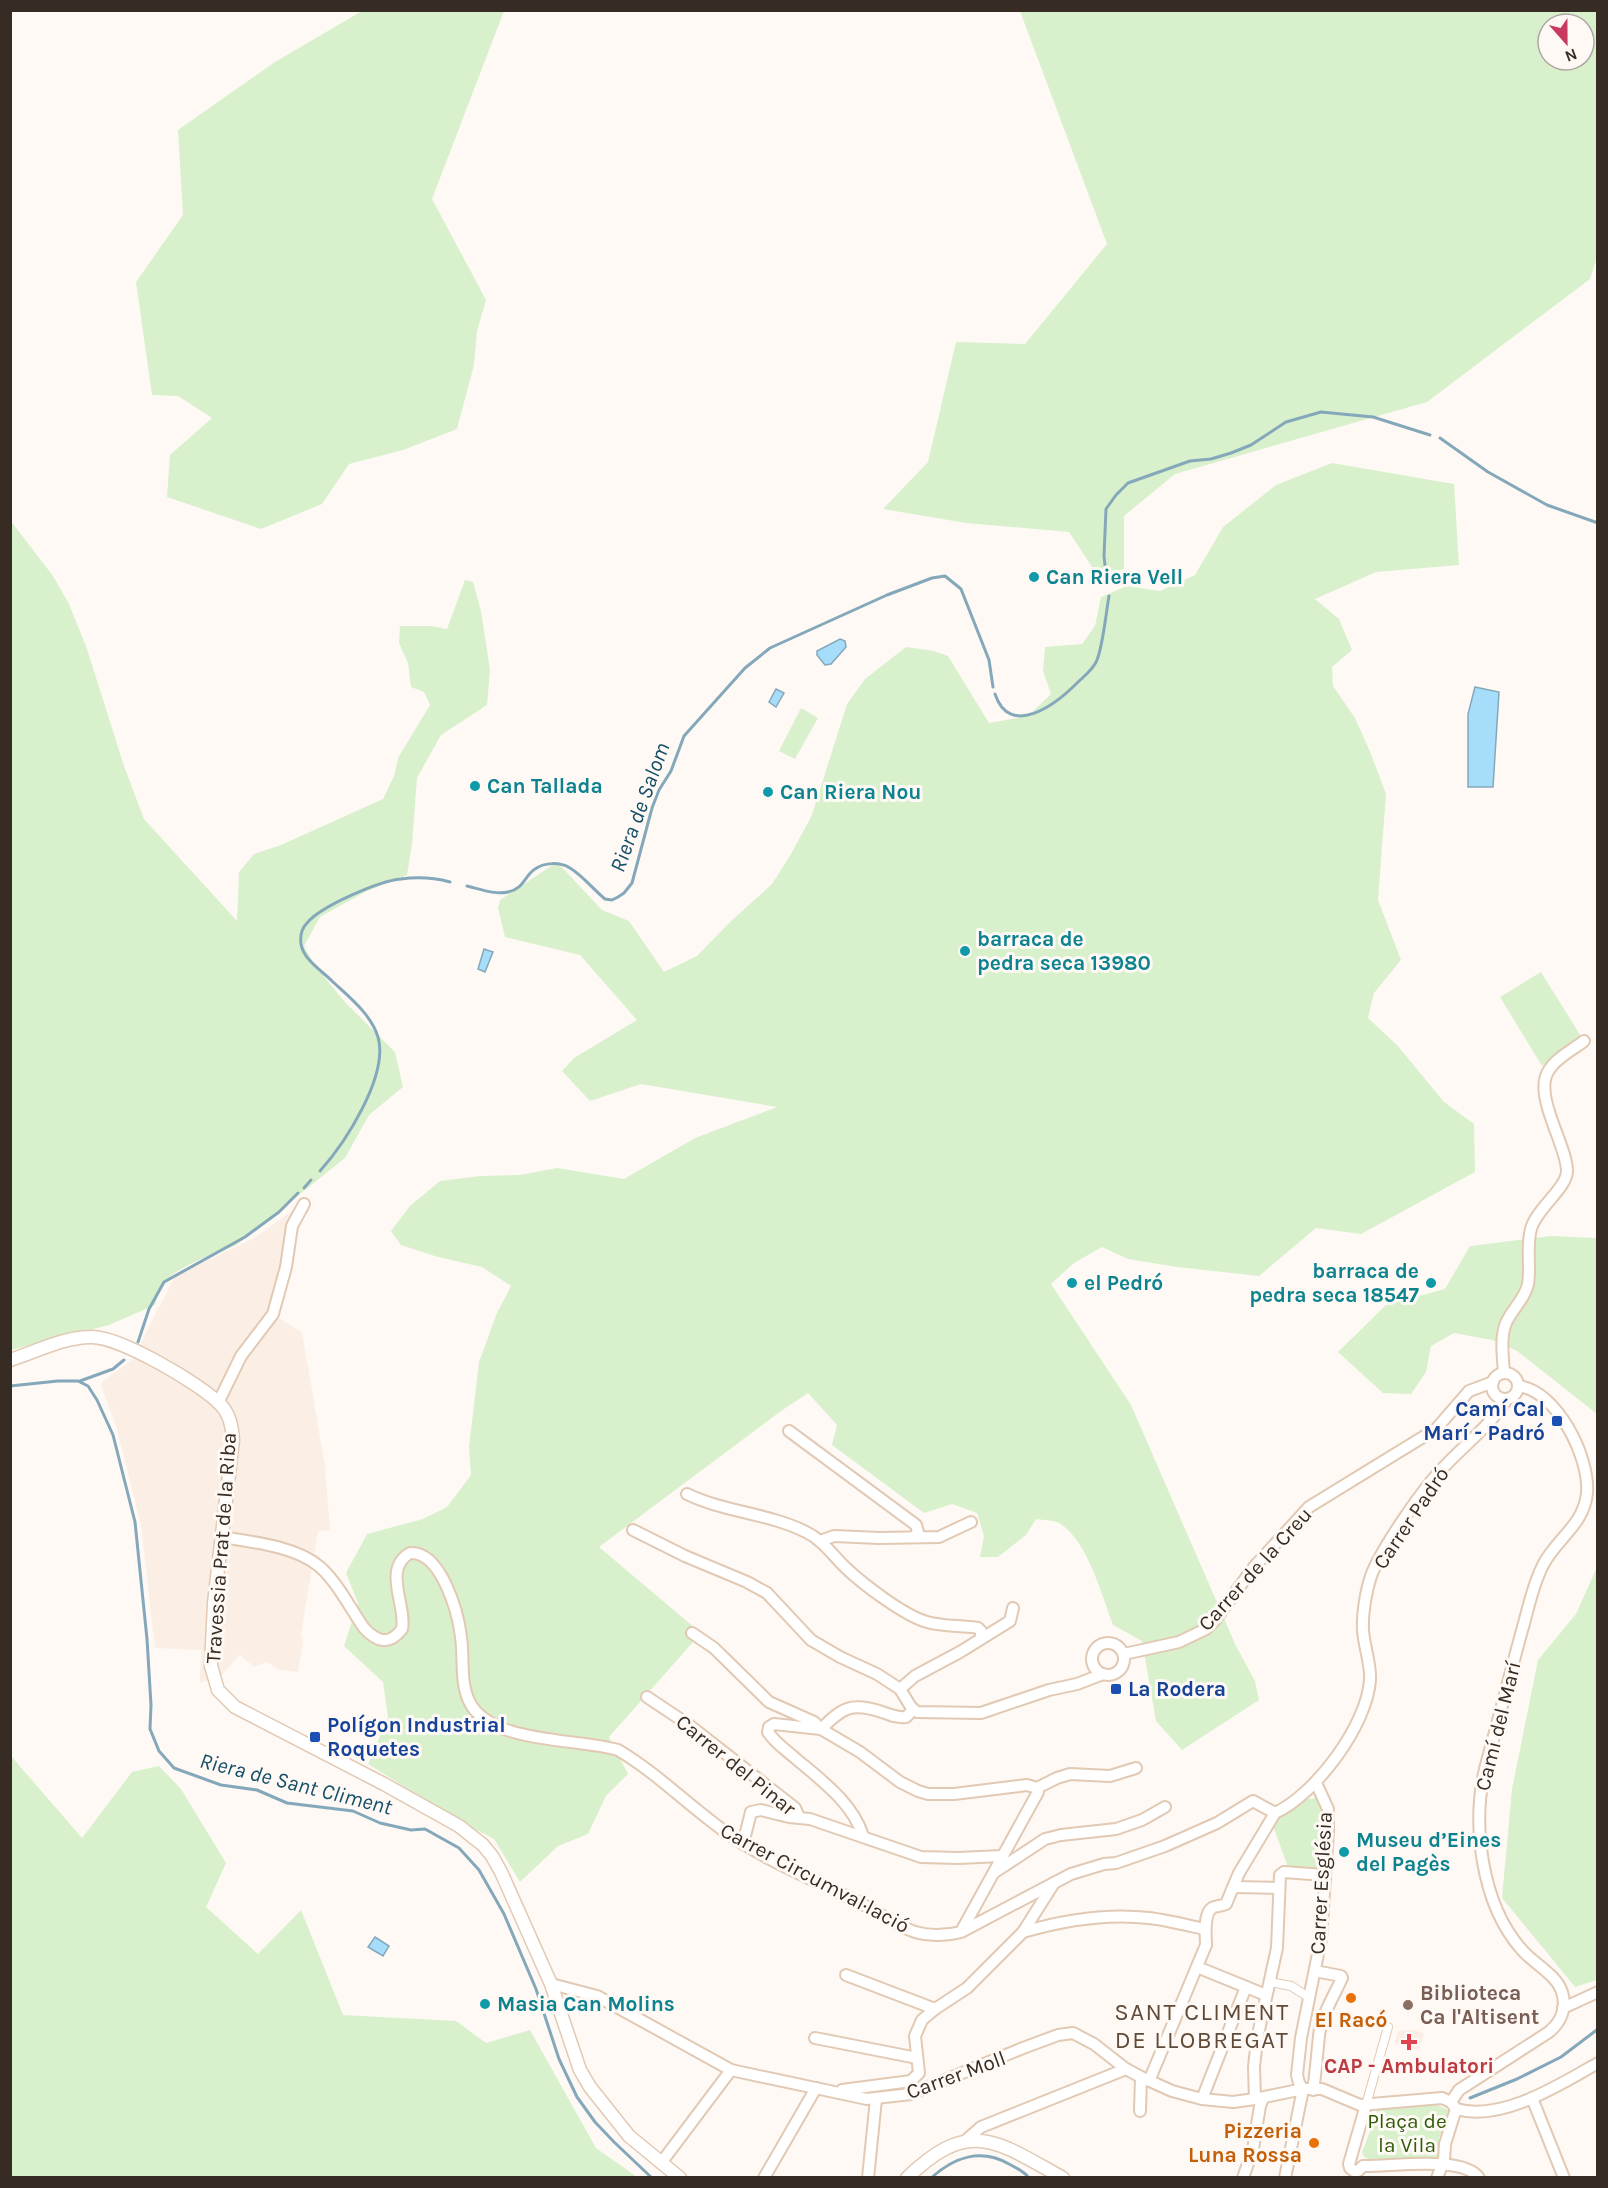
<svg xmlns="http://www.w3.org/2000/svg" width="1608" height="2188" font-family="Karla,sans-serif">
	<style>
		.built { fill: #fbeee4 }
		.green { fill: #d8f1cc; fill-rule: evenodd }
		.water { fill: #a5ddfb; stroke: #84a8ba; stroke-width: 1.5 }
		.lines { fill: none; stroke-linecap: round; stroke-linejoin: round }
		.stream { stroke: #84a8ba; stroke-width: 3 }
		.pedestrian-casing { stroke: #e1c9b4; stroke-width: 10 }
		.minor-casing { stroke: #e1c9b4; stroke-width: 14 }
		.tertiary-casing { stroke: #e1c9b4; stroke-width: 15 }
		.pedestrian { stroke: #fff; stroke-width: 8 }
		.minor { stroke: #fff; stroke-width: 10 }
		.tertiary { stroke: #fff; stroke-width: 12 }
		.culture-dot { fill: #0f9aa8; stroke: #fef9f5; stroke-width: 2 }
		.transit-dot { fill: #1a4fb4; stroke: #fef9f5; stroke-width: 2 }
		.food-dot { fill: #e8710a; stroke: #fef9f5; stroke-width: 2 }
		.education-dot { fill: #8d6e63; stroke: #fef9f5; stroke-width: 2 }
		.health-dot { fill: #e0444e; stroke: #fef9f5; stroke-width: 2 }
		.labels { text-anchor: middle; stroke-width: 6; stroke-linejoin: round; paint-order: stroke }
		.culture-label { font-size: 21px; font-weight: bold; fill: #0d838f; stroke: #fef9f5; text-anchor: start }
		.transit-label { font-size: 21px; font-weight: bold; fill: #164399; stroke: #fef9f5; text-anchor: start }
		.street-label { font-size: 21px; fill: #362c24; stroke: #fef9f5 }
		.education-label { font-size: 21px; font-weight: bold; fill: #785e54; stroke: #fef9f5; text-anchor: start }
		.food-label { font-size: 21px; font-weight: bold; fill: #c56008; stroke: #fef9f5 }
		.health-label { font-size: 21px; font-weight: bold; fill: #be3a42; stroke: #fef9f5 }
		.park-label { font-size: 21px; fill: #2f5c08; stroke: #fef9f5 }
		.water-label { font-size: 22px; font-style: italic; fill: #154f68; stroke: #fef9f5 }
		.quarter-label { font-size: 24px; letter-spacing: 1.5px; fill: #604b39; stroke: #fef9f5 }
	</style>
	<rect width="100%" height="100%" fill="#fef9f5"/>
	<g class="built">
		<polygon points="293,1210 270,1313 302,1332 325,1467 330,1530 318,1531 301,1633 303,1642 298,1672 277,1669 267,1662 254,1667 240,1655 222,1675 200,1683 201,1650 155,1648 141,1525 116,1425 101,1386 103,1381 132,1360 175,1276 256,1237"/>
		<polygon points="1413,2030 1424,2033 1419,2050 1395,2044 1398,2031"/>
	</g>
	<g class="green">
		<polygon points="362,11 504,11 432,199 486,300 477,331 474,365 457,429 403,450 349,464 322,504 261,529 167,497 170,455 212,418 178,396 152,395 136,282 183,215 178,130 275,62"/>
		<path d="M1597,11L1598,254L1590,279L1427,402L1175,474L1124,516V569L1098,576L1069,532L966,523L883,509L928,462L956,342L1025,344L1107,244L1020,11ZM1548,24H1584V60H1548Z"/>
		<path d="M1332,463L1454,484L1459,565L1376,572L1315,599L1339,619L1352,650L1332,667L1333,686L1355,718L1371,754L1386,794L1378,900L1401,960L1374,993L1368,1018L1398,1046L1444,1102L1474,1124L1475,1172L1361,1234L1316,1228L1259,1276L1177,1267L1128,1259L1102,1247L1074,1263L1051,1284L1131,1405L1236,1646L1255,1681L1259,1700L1182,1750L1156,1721L1142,1641L1113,1625C1102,1596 1087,1539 1059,1523C1053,1520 1043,1520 1036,1519L1026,1535L998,1557H980L984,1536L977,1513L952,1504L924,1513L832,1445L837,1425L808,1393L781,1411L599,1547L701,1633L609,1737L628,1774L606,1796L588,1834L558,1846L520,1882L494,1839L461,1822L368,1764L388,1717L383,1682L344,1646L358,1603L346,1573L367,1534L423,1519L447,1507L471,1475L469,1447L479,1362L497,1313L511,1286L482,1267L438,1257L401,1245L391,1231L410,1206L440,1181L480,1176L520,1175L557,1168L624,1179L695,1138L777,1107L641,1084L590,1101L562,1071L574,1058L637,1020L580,955L505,937L498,908L500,900L557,862L602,910L629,921L664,972L697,956L729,923L772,884L791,854L812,815L847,704L865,679L906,647L934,651L948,656L989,723L1028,716L1051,694L1043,671L1045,647L1082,644L1095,626L1101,597L1127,586L1160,591L1195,575L1223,527L1276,485Z"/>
		<path d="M10,520L53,576L69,604L87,649L124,766L144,819L237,921L239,872L254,854L281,845L383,799L394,776L398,758L430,705L424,692L411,687L408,663L399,643L400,626H431L447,629L465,580L473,582L481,611L490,670L487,705L441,735L417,778L412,844L407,875L367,891L320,917L304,946L315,966L345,1002L395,1052L403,1087L369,1115L345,1158L235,1246C217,1252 181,1266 167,1279C160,1285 158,1296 155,1305L109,1325L11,1350Z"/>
		<polygon points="801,708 818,718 795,759 779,751"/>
		<polygon points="1541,972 1582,1038 1542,1066 1500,997"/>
		<polygon points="1551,1236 1597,1238 1597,1414 1517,1351 1492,1340 1454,1333 1431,1346 1426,1372 1411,1394 1383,1393 1338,1352 1386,1305 1445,1289 1470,1246"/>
		<polygon points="1597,1567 1597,1980 1575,1987 1502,1898 1512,1789 1538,1660 1576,1614"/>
		<polygon points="11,1756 82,1838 132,1772 159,1766 181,1789 226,1863 206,1907 258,1954 301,1910 343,2015 456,2021 486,2043 530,2030 596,2148 637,2177 11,2177"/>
		<polygon points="1317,1798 1323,1809 1320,1869 1317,1871 1288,1867 1273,1826 1276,1821 1307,1799"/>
		<path d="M1435,2104L1450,2111L1439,2138V2159L1371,2160L1364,2157L1362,2152C1368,2139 1372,2123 1378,2108Z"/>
	</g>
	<g class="water">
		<polygon points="840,639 845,641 846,647 831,664 825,665 817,655 817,651"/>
		<polygon points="1475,687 1499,692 1493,787 1468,787 1468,714"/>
		<polygon points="776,689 784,693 776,707 769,702"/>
		<polygon points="484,949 493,952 485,972 478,969"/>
		<polygon points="375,1937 389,1946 383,1956 368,1947"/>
	</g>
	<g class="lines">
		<g class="stream">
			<polyline points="1440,438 1488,472 1547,505 1598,523"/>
			<polyline points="1107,583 1104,556 1106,509 1116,495 1128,483 1190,461 1211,459 1231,453 1251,445 1286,422 1321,412 1373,417 1430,435"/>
			<path d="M995,694C1010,739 1056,704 1076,684C1083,677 1094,669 1097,660C1103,645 1106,613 1109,596"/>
			<path d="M467,886C480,889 495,895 508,892C525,888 524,876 535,869C545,862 560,862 570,868C583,876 593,889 605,899L612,900L618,897L624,893L632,883L652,808L659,790L671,771L684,736L745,668L770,648L887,595L932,578L945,576L961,589L989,660L993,687"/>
			<path d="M320,1171C345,1143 389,1076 378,1037C371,1014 349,997 332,981C322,971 303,959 301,944C300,936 302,928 307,923C321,906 379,881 401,879C416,877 435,878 450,882"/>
			<polyline points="304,1188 311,1180"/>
			<polyline points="138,1342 149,1309 164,1282 245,1237 279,1212 298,1193"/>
			<polyline points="80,1381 113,1369 124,1360"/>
			<polyline points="10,1386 58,1381 78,1381 88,1386 97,1400 113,1435 135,1522 147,1639 151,1705 150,1729 159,1751 174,1768 221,1785 257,1790 287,1803 353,1811 380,1823 411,1830 425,1829 459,1848 479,1870 504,1914 536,1989 559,2059 577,2097 595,2122 614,2142 652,2178"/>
			<polyline points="1470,2098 1517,2079 1561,2057 1598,2029"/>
			<path d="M931,2178C954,2157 981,2148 1009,2164C1016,2168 1024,2171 1029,2178"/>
		</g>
		<defs>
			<g id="pedestrian">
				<polyline points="1270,1982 1291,1986 1310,1998"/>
				<polyline points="1366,2105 1388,2027"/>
			</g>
			<g id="minor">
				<path d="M1504,1373C1503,1358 1500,1337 1506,1323C1512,1309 1525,1299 1528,1284C1531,1266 1526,1246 1531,1229C1536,1209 1567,1188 1567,1171C1567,1145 1532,1094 1549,1070C1556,1058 1574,1049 1584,1041"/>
				<circle cx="1505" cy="1386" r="13"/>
				<polyline points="218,1403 241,1356 273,1314 286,1267 292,1226 304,1204"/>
				<polyline points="789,1431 916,1525 918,1532 914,1537"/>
				<path d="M687,1494C724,1512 768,1513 806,1532C823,1540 833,1556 847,1569C864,1585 905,1616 927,1622C944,1627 961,1625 978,1628L981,1631V1638"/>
				<polyline points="633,1530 685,1556 747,1582 767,1593 811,1640 840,1657 877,1674 900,1689 911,1707 917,1712 981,1713 1049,1690 1077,1684 1103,1674"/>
				<path d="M221,1537C252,1542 296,1546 320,1567C338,1583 350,1608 364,1628C377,1642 389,1646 402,1629C407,1606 382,1569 410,1553C441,1551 458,1612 461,1637C464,1658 460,1682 469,1701C489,1744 577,1738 618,1750C657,1773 690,1807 727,1833C768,1862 816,1880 860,1903C898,1923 914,1943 961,1932L1071,1874L1104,1864L1116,1863L1165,1846L1217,1823L1253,1801L1275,1813"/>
				<polyline points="820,1541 834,1536 879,1538 939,1537 971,1522"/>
				<polyline points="692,1633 714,1648 769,1702 814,1722 821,1729 860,1752 900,1782 918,1791 928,1794 954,1794 1027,1785 1037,1788 1038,1792 962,1930"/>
				<circle cx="1108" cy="1659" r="16"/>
				<polyline points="1124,1654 1179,1642 1206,1629 1215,1620 1254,1567 1309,1507 1436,1429 1469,1391 1493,1382"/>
				<polyline points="900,1689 915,1676 960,1652 1010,1621 1013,1608"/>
				<polyline points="647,1697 689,1725 795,1808 799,1817"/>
				<polyline points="1037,1788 1057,1778 1070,1774 1110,1776 1136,1768"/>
				<path d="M1275,1813C1316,1794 1367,1725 1370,1680C1371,1663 1364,1647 1363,1630C1362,1614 1366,1591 1371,1576C1381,1549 1422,1490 1442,1469C1464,1445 1489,1427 1507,1399"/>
				<path d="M863,1836C853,1803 821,1780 795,1758C786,1750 775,1743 768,1732L769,1727L774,1724L821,1729C843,1707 852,1702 882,1712C890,1715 897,1718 906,1717L913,1710"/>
				<polyline points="743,1844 751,1812 761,1810 789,1817 810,1819 921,1857 958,1858 1002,1856"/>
				<polyline points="995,1872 1045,1839 1061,1835 1116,1829 1142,1820 1165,1807"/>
				<polyline points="1233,1887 1278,1888"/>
				<path d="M1023,1932C1064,1920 1106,1913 1149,1918C1167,1920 1186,1925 1204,1929"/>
				<polyline points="1197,1967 1266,1995"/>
				<polyline points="846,1975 935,2009"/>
				<polyline points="551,1984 597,1996 731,2070 867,2099 911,2094 1023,2048 1058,2035 1073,2033 1094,2044 1126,2069 1141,2077 1172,2091 1202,2099 1233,2102 1255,2099 1303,2089 1322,2089 1360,2105 1442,2098 1451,2102"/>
				<polyline points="1563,2008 1598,1992"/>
				<polyline points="815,2038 917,2058"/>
				<path d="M1149,2081L1206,1945C1206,1936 1203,1914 1212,1908C1215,1906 1222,1906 1226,1904L1239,1873L1275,1813"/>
				<polyline points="1303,2089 1299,2083 1297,2075 1301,2038 1321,1939 1328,1831 1328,1809 1316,1783"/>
				<polyline points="842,2090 911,2081 919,2073 915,2036 922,2020 935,2009 967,1988 1023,1932 1054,1883"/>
				<path d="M1313,2090C1316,2072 1317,2054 1319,2036C1321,2016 1334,1996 1342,1978L1341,1976L1315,1971"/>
				<polyline points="1532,2098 1564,2178"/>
				<polyline points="1202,2099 1246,1987"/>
				<polyline points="1255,2099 1254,2067 1257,2039 1277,1948 1280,1875 1284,1872 1324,1875"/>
				<path d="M1451,2102L1459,2090L1549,2032C1561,2022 1567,2008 1562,1992C1556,1974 1534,1964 1522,1950C1481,1904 1471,1823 1486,1765C1498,1722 1509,1678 1521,1634C1528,1611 1532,1586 1543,1565C1556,1539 1584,1525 1587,1493C1590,1458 1557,1390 1518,1386"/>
				<path d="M1451,2102L1456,2109C1502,2122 1559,2085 1598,2063"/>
				<polyline points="1140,2111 1141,2077"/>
				<polyline points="965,2141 981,2127 1126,2069"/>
				<polyline points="661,2163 731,2070"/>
				<path d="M1354,2171H1358L1363,2166C1390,2167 1463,2155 1479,2178"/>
				<polyline points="1354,2171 1350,2168 1349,2164 1366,2105"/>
				<polyline points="764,2178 816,2088"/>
				<polyline points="868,2178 876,2099"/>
				<polyline points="1243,2178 1253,2149 1260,2106 1263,2098"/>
				<polyline points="1285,2178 1303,2089"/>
				<polyline points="1437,2178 1444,2160 1445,2144 1456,2109"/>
			</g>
			<g id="tertiary">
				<path d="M10,1360C35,1352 64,1337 91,1337C119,1336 201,1384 221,1405C230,1415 232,1427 233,1440L214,1603L211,1666L218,1690L235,1707L384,1784L459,1826L483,1845L492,1856L501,1872L551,1984L580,2070L590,2087L629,2136L680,2178"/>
				<path d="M907,2178C970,2117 996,2141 1063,2178"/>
			</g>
		</defs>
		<use href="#pedestrian" class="pedestrian-casing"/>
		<use href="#minor" class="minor-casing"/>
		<use href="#tertiary" class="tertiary-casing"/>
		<use href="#pedestrian" class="pedestrian"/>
		<use href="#minor" class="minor"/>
		<use href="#tertiary" class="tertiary"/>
	</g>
	<g class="culture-dot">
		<circle cx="1034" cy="577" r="6"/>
		<circle cx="475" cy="786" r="6"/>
		<circle cx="768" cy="792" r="6"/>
		<circle cx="965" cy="951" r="6"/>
		<circle cx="1072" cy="1283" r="6"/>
		<circle cx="1431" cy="1283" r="6"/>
		<circle cx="1344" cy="1852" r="6"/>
		<circle cx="485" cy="2004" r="6"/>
	</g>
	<g class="transit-dot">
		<rect x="1551" y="1415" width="12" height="12" rx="3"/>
		<rect x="1110" y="1683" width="12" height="12" rx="3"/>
		<rect x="309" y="1731" width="12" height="12" rx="3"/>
	</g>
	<g class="food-dot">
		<circle cx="1351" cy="1998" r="6"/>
		<circle cx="1314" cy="2143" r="6"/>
	</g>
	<circle class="education-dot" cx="1408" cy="2005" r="6"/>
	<path class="health-dot" d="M1406 2033h6v6h6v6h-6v6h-6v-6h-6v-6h6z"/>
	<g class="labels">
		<g class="culture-label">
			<text x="1046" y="584">Can Riera Vell</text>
			<text x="487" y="793">Can Tallada</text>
			<text x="780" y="799">Can Riera Nou</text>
			<text x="977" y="946">barraca de<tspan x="977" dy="24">pedra seca 13980</tspan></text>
			<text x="1419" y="1278" text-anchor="end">barraca de<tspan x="1419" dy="24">pedra seca 18547</tspan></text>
			<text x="1084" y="1290">el Pedró</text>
			<text x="1356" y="1847">Museu d’Eines<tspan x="1356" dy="24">del Pagès</tspan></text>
			<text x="497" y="2011">Masia Can Molins</text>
		</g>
		<g class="transit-label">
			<text x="1545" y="1416" text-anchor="end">Camí Cal<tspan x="1545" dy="24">Marí - Padró</tspan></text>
			<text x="1128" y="1696">La Rodera</text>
			<text x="327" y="1732">Polígon Industrial<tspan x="327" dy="24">Roquetes</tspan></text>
		</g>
		<g class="street-label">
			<text transform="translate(1411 1518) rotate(-56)" y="7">Carrer Padró</text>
			<text transform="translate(221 1548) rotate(-86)" y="7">Travessia Prat de la Riba</text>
			<text transform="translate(1255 1569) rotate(-48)" y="7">Carrer de la Creu</text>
			<text transform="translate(1498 1726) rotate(-76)" y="7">Camí del Marí</text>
			<text transform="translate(736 1765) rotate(39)" y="7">Carrer del Pinar</text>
			<text transform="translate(815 1878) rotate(28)" y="7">Carrer Circumval·lació</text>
			<text transform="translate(1321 1883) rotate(-87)" y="7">Carrer Església</text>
			<text transform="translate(956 2075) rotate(-20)" y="7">Carrer Moll</text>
		</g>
		<g class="education-label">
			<text x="1420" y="2000">Biblioteca<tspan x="1420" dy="24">Ca l'Altisent</tspan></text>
		</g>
		<g class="food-label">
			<text x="1351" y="2027">El Racó</text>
			<text x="1302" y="2138" text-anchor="end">Pizzeria<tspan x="1302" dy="24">Luna Rossa</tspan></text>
		</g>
		<g class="health-label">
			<text x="1409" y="2073">CAP - Ambulatori</text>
		</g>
		<g class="park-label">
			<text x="1407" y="2128">Plaça de<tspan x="1407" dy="24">la Vila</tspan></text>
		</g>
		<g class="water-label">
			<text transform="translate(639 807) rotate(-70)" y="8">Riera de Salom</text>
			<text transform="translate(296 1783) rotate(14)" y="8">Riera de Sant Climent</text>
		</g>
		<g class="quarter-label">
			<text x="1202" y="2020">SANT CLIMENT<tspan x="1202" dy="28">DE LLOBREGAT</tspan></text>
		</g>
	</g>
	<rect width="1608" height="2188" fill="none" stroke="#362c24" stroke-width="24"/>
	<g transform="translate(1566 42) rotate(159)"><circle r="28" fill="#fef9f5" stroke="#aea7a1" stroke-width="1.5"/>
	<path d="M0-4.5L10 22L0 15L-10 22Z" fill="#c93a60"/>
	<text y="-9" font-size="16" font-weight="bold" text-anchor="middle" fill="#362c24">N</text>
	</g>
</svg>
